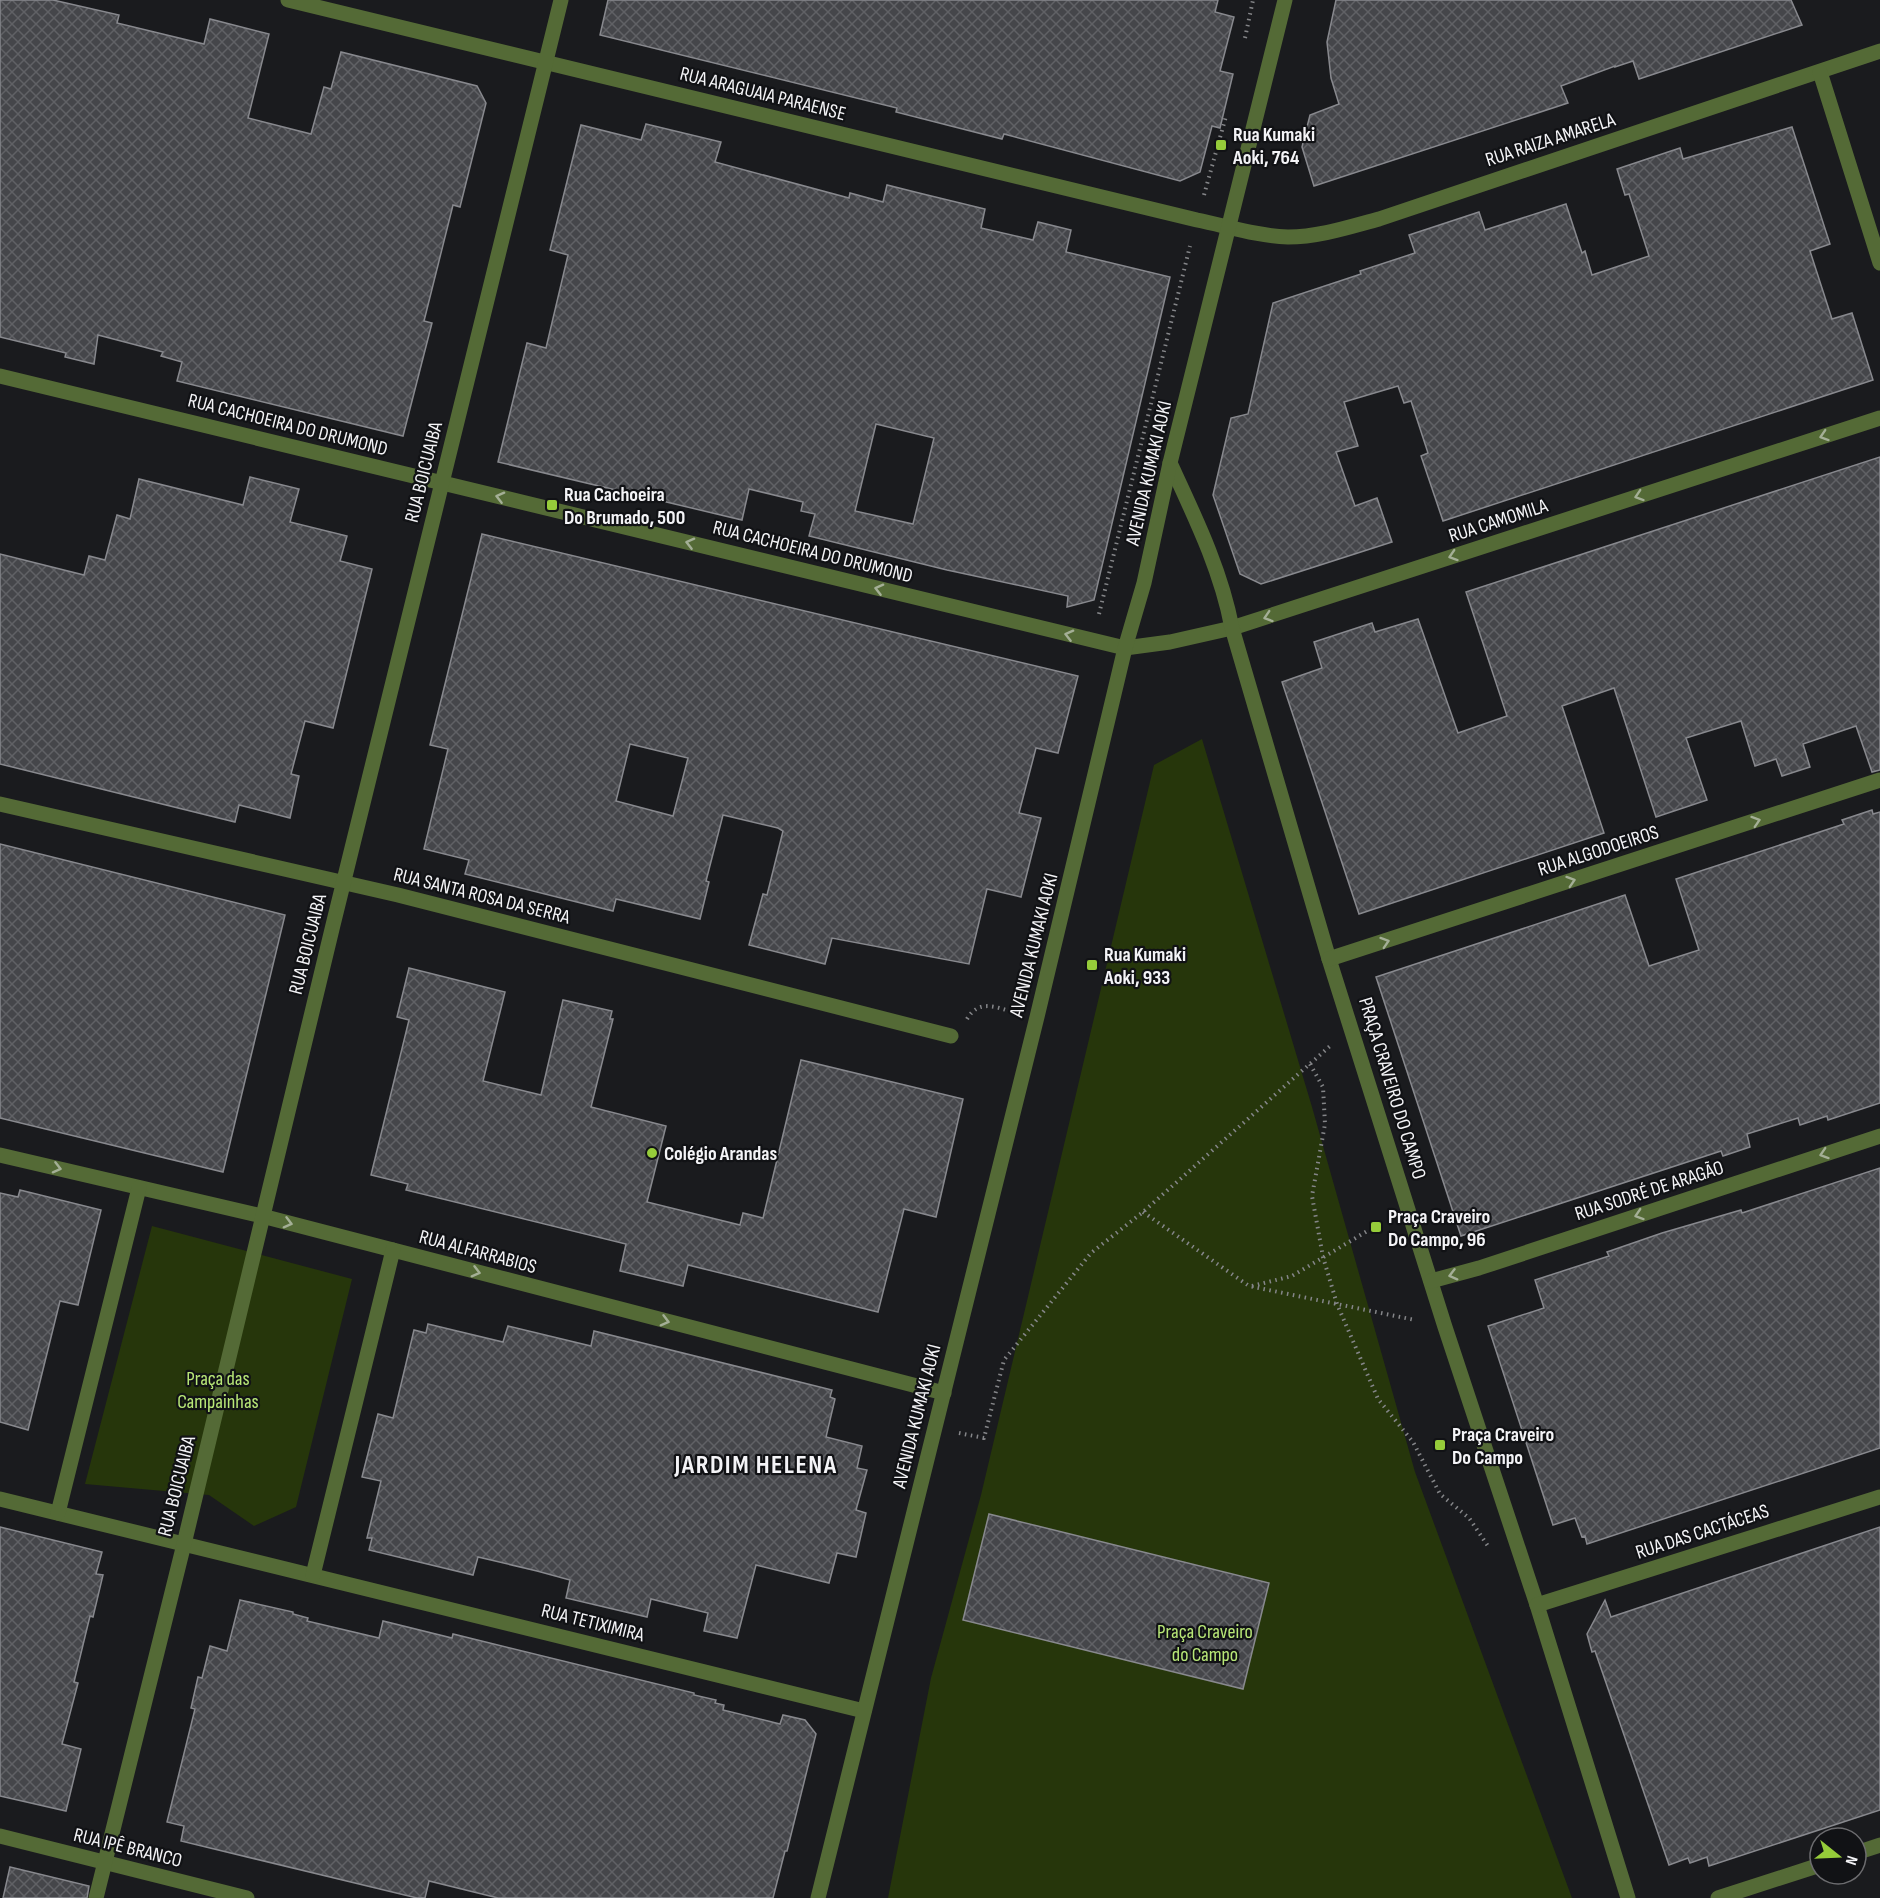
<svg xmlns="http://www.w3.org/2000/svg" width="1880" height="1898" font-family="'Sofia Sans Condensed',sans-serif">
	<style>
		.green { fill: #26360b }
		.building { fill: url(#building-cross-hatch); stroke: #88898e; stroke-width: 1.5; fill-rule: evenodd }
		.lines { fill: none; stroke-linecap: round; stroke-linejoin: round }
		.path { stroke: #858689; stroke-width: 4; stroke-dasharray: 1.5 4.5; stroke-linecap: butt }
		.minor { stroke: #546a36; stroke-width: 15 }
		.oneway { stroke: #a4af96 }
		.poi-dot { fill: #96cc3a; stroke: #111215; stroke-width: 2 }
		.labels { text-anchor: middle; stroke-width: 4.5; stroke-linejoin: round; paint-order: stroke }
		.street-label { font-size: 20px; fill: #f4f4f7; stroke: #111215 }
		.poi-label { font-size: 20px; font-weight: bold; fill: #f4f4f7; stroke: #111215; text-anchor: start }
		.park-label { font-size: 20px; fill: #b9e878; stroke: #111215 }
		.district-label { font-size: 26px; font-weight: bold; letter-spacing: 1.5px; fill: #f4f4f7; stroke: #111215 }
	</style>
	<defs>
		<pattern id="building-cross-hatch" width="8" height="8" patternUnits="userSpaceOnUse" patternTransform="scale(1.5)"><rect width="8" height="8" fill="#45464a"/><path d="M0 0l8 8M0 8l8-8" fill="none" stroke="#606165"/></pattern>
	</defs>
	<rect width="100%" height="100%" fill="#1a1b1e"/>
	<g class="green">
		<polygon points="1202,739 1312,1107 1415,1472 1572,1898 888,1898 931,1678 981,1495 1154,765"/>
		<polygon points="152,1226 352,1279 296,1507 254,1526 209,1495 85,1484"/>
	</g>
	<g class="building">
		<polygon points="0,0 53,0 119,15 117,23 204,44 210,19 269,34 248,118 311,134 324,87 331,89 341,52 477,86 486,103 460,207 453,205 424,321 432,323 403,436 177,381 182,362 161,356 163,352 98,335 94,364 65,357 66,353 0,337"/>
		<polygon points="608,0 1218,0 1215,12 1234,17 1220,71 1233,74 1220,128 1212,126 1200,172 1180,181 1004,134 1002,139 947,125 896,112 897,108 600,35"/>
		<polygon points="1336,0 1791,0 1802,25 1639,79 1633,61 1615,67 1615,66 1561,86 1568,103 1314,186 1302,147 1310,115 1339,104 1331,78 1327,42"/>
		<path d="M646,124L721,142L715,162L849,198L850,193L883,202L887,185L919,193L985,209L981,228L1033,240L1038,222L1071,230L1066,252L1170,277L1094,600L1067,607L1068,596L947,570L809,536L815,514L801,511L803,502L749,489L742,520L498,462L527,343L546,348L568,255L550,250L581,125L641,140ZM876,424L934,438L913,524L855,511Z"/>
		<polygon points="1792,127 1830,244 1810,251 1832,319 1852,313 1873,380 1443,521 1421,456 1428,453 1411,401 1404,403 1398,386 1344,402 1358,446 1336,452 1355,506 1377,498 1392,542 1261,584 1240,574 1213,495 1231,418 1248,414 1273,303 1361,274 1360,271 1415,253 1409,235 1479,212 1485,230 1566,204 1582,253 1585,251 1592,275 1649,256 1629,194 1625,195 1617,169 1680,148 1683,159"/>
		<polygon points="1880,457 1880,770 1872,772 1856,726 1803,744 1810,767 1782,776 1776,759 1755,766 1741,721 1686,738 1707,800 1656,817 1614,688 1562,706 1604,833 1359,914 1282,682 1322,668 1314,642 1372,623 1375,632 1418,619 1458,733 1507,716 1466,592"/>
		<polygon points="250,477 299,489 290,522 347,536 340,561 372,569 333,728 305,721 291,774 299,776 290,818 239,805 235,822 0,764 0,554 84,575 89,556 105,560 117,515 130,519 139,479 243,505"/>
		<path d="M482,534L1078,676L1058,753L1036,748L1019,813L1041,818L1021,897L987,889L969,964L832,938L825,964L749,945L763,894L767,895L783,831L778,828L723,815L706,881L709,882L700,919L616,899L613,911L465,874L469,860L424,849L448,749L430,745ZM630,744L688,758L673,816L616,801Z"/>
		<polygon points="1872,810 1873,814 1880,812 1880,1103 1828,1120 1827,1116 1800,1125 1798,1118 1747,1134 1750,1147 1723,1156 1721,1151 1461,1236 1376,977 1625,895 1649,966 1699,950 1676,879 1844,824 1842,820"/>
		<polygon points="0,844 285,915 223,1172 0,1118"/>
		<polygon points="409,968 505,992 483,1081 541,1095 563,1000 612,1011 610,1019 613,1019 591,1107 666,1126 647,1202 740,1225 743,1213 763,1218 801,1060 963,1099 936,1217 904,1209 878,1312 688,1265 683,1286 620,1271 626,1244 406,1190 408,1184 371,1175 409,1020 397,1017"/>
		<polygon points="1880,1168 1880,1448 1587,1544 1585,1536 1582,1537 1575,1518 1553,1525 1488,1326 1544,1308 1535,1280 1609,1256 1607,1252 1662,1233 1741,1210 1742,1213"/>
		<polygon points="20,1190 101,1210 78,1305 60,1301 28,1430 0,1422 0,1193 18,1197"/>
		<polygon points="428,1324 503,1342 508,1326 591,1346 594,1331 832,1390 830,1397 835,1399 826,1437 862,1446 857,1468 867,1470 856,1510 866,1513 856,1557 837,1553 829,1583 756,1565 737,1638 704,1631 708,1613 651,1599 647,1617 566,1598 570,1580 537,1571 478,1557 473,1575 369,1550 372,1538 367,1538 381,1481 362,1477 378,1414 393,1418 414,1330 426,1333"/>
		<polygon points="989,1514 1269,1583 1243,1689 963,1620"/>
		<polygon points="0,1527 102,1552 96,1574 103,1575 93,1617 90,1616 74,1682 78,1683 62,1744 81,1749 66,1811 0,1796"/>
		<polygon points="1880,1527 1880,1810 1709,1866 1707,1857 1690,1863 1688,1858 1669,1865 1595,1651 1592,1652 1587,1634 1605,1600 1611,1617"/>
		<polygon points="240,1600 293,1612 293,1614 308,1618 307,1621 379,1638 383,1621 452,1638 453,1634 694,1693 694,1695 716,1700 715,1703 724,1705 723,1710 780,1724 783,1715 805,1720 816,1734 787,1851 785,1851 773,1898 498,1898 429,1881 425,1898 417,1898 181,1841 184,1826 167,1822 195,1709 191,1708 198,1677 202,1678 210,1646 227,1651"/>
		<polygon points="10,1867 89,1886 87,1898 3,1898"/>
	</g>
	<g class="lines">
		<g class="path">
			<polyline points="1245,38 1253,0"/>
			<polyline points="1204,195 1226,116"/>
			<polyline points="1099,614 1190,246"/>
			<path d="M967,1019C979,999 995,1007 1013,1012"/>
			<polyline points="1310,1064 1323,1087 1325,1124 1312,1196 1323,1257 1337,1304 1378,1399 1413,1442 1440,1494 1469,1518 1488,1546"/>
			<polyline points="1143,1212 1249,1286 1415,1320"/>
			<polyline points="1252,1286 1292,1276 1384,1221"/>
			<polyline points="959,1433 984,1438 1004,1360 1091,1253 1143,1212 1330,1046"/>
		</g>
		<g class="minor">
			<path d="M288,0L1197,220C1227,226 1257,236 1288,237C1319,237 1349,227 1379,219L1880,51"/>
			<polyline points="1820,72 1880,263"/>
			<polyline points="0,376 1125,648 1170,642 1232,628 1880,418"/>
			<path d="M1170,463C1195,517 1221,570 1232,628L1329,959L1445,1327L1537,1605L1628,1898"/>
			<polyline points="0,804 398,895 951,1036"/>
			<polyline points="1329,959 1880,780"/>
			<polyline points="0,1155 262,1216 944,1393"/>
			<polyline points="1431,1281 1479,1268 1880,1136"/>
			<polyline points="0,1499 864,1711"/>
			<polyline points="58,1513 139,1188"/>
			<polyline points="313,1575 393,1250"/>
			<polyline points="1537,1605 1880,1497"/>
			<polyline points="0,1836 247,1898"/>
			<polyline points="1856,1853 1880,1845"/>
			<polyline points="96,1898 184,1544 333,925 561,0"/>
			<polyline points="818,1898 1037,1017 1125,648 1144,583 1170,463 1285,0"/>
			<polyline points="1718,1898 1820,1865"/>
		</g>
	</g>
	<defs><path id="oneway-chevron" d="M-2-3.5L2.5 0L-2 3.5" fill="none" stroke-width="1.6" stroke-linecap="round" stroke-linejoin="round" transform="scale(1.5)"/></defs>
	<g class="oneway">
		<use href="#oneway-chevron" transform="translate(1824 436) rotate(162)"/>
		<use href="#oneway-chevron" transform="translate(1639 496) rotate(162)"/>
		<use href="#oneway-chevron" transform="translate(500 497) rotate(-166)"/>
		<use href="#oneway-chevron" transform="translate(690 543) rotate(-166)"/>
		<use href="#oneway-chevron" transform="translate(1453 556) rotate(162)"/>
		<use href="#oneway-chevron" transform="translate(879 589) rotate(-166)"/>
		<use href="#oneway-chevron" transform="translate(1268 617) rotate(162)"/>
		<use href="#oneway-chevron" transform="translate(1069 635) rotate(-166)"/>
		<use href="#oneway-chevron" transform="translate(1756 821) rotate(-18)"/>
		<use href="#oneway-chevron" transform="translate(1571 881) rotate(-18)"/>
		<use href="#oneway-chevron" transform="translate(1385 942) rotate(-18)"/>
		<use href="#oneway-chevron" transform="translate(1824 1154) rotate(162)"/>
		<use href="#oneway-chevron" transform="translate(57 1168) rotate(14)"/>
		<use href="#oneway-chevron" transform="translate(1639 1215) rotate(162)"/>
		<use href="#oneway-chevron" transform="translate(288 1223) rotate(15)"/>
		<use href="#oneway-chevron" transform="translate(476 1272) rotate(15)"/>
		<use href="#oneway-chevron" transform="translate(1453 1275) rotate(165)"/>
		<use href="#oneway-chevron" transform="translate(665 1321) rotate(15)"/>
	</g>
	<g class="poi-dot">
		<rect x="1215" y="139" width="12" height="12" rx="3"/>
		<rect x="546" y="499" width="12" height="12" rx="3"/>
		<rect x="1086" y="959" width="12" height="12" rx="3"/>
		<circle cx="652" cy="1153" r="6"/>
		<rect x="1370" y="1221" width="12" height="12" rx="3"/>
		<rect x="1434" y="1439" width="12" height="12" rx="3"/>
	</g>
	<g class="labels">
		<g class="street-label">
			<text transform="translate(763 93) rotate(14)" y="7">RUA ARAGUAIA PARAENSE</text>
			<text transform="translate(1550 139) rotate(-18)" y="7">RUA RAIZA AMARELA</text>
			<text transform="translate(288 424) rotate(14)" y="7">RUA CACHOEIRA DO DRUMOND</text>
			<text transform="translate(423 472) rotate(-76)" y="7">RUA BOICUAIBA</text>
			<text transform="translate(1148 473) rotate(-77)" y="7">AVENIDA KUMAKI AOKI</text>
			<text transform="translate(1498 520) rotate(-18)" y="7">RUA CAMOMILA</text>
			<text transform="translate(813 551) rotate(14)" y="7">RUA CACHOEIRA DO DRUMOND</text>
			<text transform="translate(1598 850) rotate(-18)" y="7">RUA ALGODOEIROS</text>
			<text transform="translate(482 895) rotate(14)" y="7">RUA SANTA ROSA DA SERRA</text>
			<text transform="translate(307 944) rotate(-76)" y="7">RUA BOICUAIBA</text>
			<text transform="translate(1033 945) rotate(-76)" y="7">AVENIDA KUMAKI AOKI</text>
			<text transform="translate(1393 1088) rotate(73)" y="7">PRAÇA CRAVEIRO DO CAMPO</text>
			<text transform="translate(1649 1190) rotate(-18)" y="7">RUA SODRÉ DE ARAGÃO</text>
			<text transform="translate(478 1251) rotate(15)" y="7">RUA ALFARRABIOS</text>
			<text transform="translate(916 1416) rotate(-76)" y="7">AVENIDA KUMAKI AOKI</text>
			<text transform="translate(176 1486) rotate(-76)" y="7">RUA BOICUAIBA</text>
			<text transform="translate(1702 1531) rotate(-18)" y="7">RUA DAS CACTÁCEAS</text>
			<text transform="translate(593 1622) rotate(14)" y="7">RUA TETIXIMIRA</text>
			<text transform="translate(128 1847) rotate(14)" y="7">RUA IPÊ BRANCO</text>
		</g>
		<g class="poi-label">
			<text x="1233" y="141">Rua Kumaki<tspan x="1233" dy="23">Aoki, 764</tspan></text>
			<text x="564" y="501">Rua Cachoeira<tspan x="564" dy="23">Do Brumado, 500</tspan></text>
			<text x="1104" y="961">Rua Kumaki<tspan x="1104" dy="23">Aoki, 933</tspan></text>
			<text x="664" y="1160">Colégio Arandas</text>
			<text x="1388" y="1223">Praça Craveiro<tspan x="1388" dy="23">Do Campo, 96</tspan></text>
			<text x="1452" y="1441">Praça Craveiro<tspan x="1452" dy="23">Do Campo</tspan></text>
		</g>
		<g class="park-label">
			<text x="218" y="1385">Praça das<tspan x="218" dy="23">Campainhas</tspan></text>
			<text x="1205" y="1638">Praça Craveiro<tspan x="1205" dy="23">do Campo</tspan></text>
		</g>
		<g class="district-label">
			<text x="756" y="1473">JARDIM HELENA</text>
		</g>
	</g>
	<g transform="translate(1838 1856) rotate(108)"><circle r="28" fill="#111215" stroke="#6c6c6f" stroke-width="1.5"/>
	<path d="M0-4.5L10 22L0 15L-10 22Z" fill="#96cc3a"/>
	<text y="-9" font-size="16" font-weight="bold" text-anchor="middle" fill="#f4f4f7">N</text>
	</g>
</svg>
